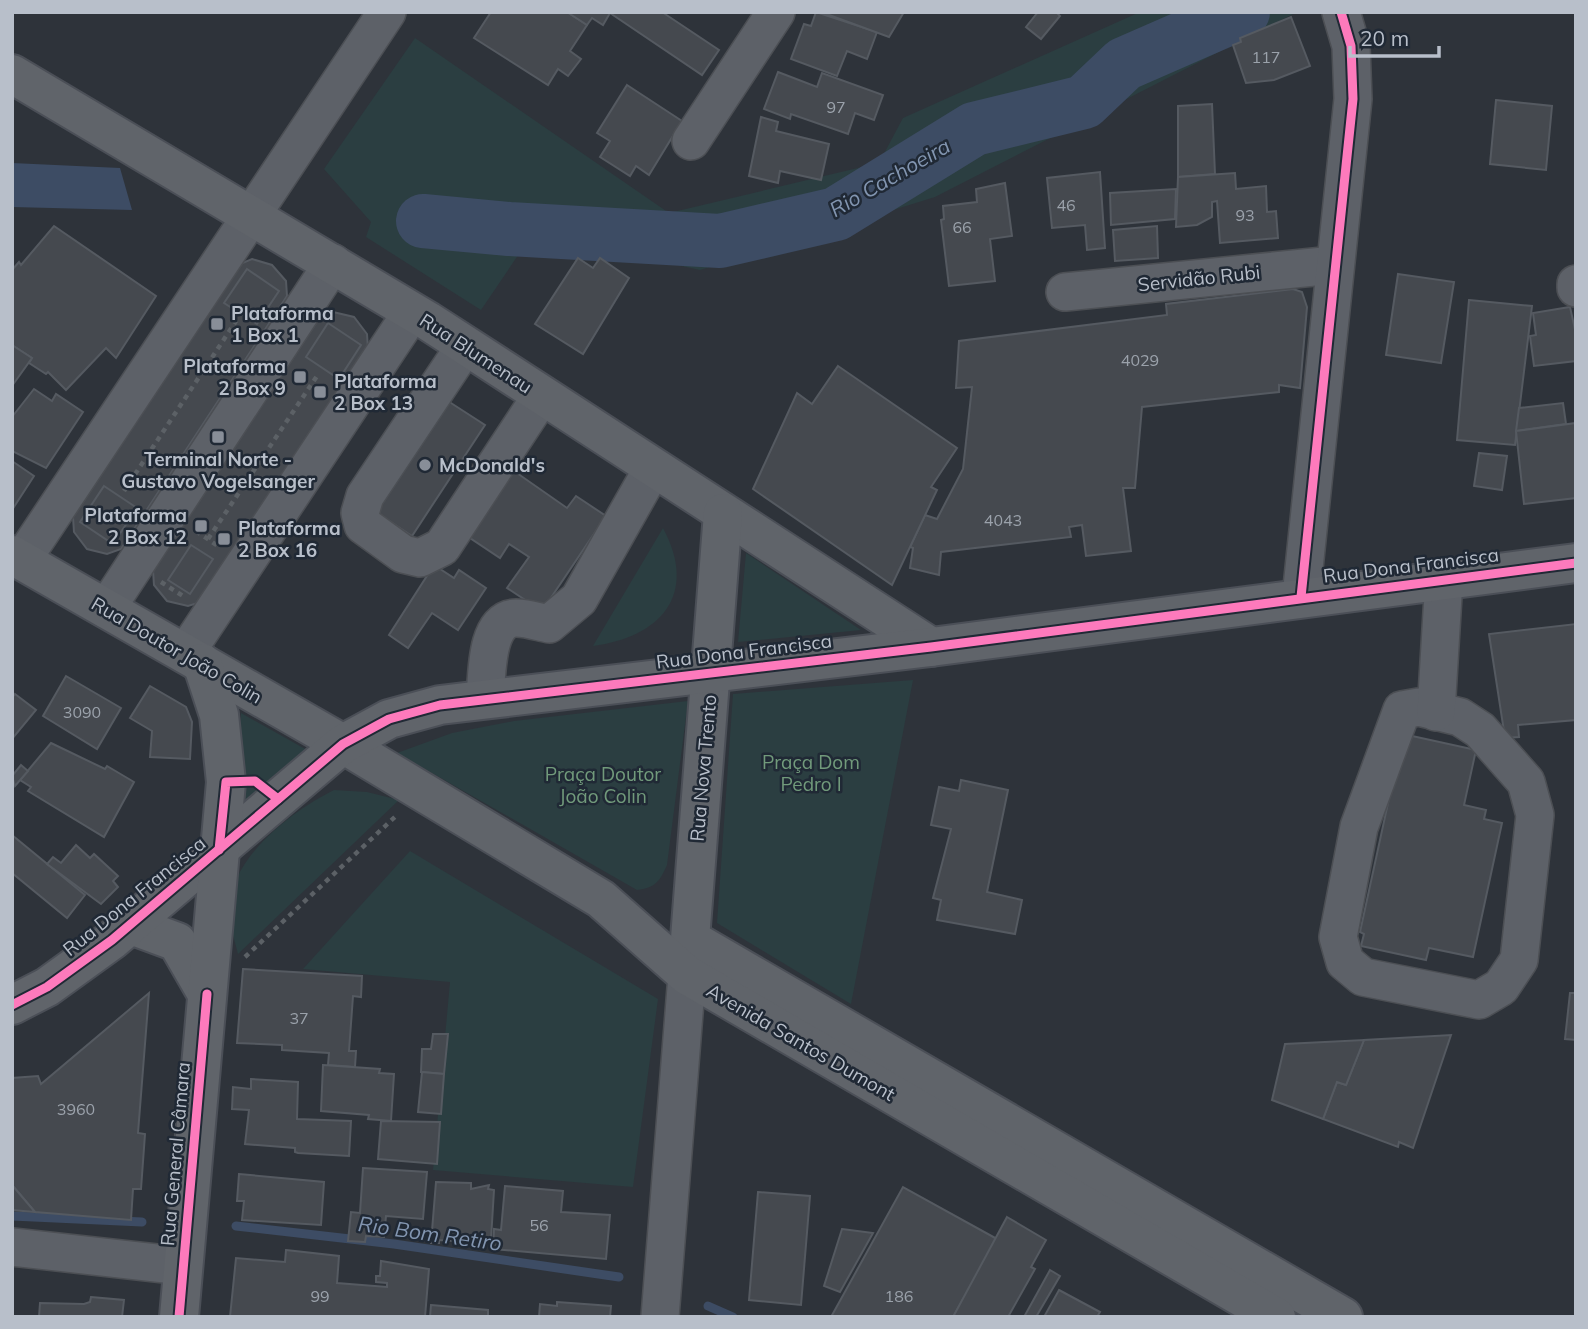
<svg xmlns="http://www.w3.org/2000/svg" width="1588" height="1329" font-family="Mulish,sans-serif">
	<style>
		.green { fill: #2b3e41 }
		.water { fill: #3d4c64 }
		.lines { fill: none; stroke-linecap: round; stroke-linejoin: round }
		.stream { stroke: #3d4c64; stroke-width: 9 }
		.river { stroke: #3d4c64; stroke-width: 54 }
		.building { fill: #45494f; stroke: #555a61; stroke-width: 2 }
		.minor-casing { stroke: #4c4f54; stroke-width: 40 }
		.major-casing { stroke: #4b4f57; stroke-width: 42 }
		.path { stroke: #5c6166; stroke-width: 4.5; stroke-dasharray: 5 5; stroke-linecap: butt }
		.minor { stroke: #5d6168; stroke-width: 37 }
		.major { stroke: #60646a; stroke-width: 38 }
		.cycleway-casing { stroke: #202935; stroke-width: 13 }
		.cycleway { stroke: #fd7abc; stroke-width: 9 }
		.poi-dot { fill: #888e98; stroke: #202935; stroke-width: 2.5 }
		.labels { text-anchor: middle; stroke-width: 5; stroke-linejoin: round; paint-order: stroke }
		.number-label { font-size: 16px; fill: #9ba2ab }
		.street-label { font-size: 19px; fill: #b8bfca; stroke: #202935 }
		.poi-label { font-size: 19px; font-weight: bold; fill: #b8bfca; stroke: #202935; text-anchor: start }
		.park-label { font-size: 19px; fill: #719a7b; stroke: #202935 }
		.water-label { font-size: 21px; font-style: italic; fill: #8295b0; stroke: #202935 }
	</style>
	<rect width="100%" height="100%" fill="#2e333a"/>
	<g class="green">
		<polygon points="1140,12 1297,12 935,197 700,270 586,245 527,242 481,310 366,237 371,222 324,169 415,38 669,213 879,163 903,118"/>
		<path d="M663,528C699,595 660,637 593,646Z"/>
		<polygon points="746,553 861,630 738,642"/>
		<polygon points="913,680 851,1004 717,923 733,694"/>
		<path d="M688,701L667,865C660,881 655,888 637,890L397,753L452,733L514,721Z"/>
		<polygon points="241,713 307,750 237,815"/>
		<path d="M334,790L367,792L399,800L238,954C235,941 229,925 229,911C229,858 292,811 334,790Z"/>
		<polygon points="410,851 658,999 633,1187 433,1170 450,982 303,969"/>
	</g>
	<polygon class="water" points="12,163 120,168 132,210 12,207"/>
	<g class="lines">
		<g class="stream">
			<polyline points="12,1216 142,1222"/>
			<polyline points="236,1226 394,1244 619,1277"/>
			<polyline points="708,1306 733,1317"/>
		</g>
		<polyline class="river" points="423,221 509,229 720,241 836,214 974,129 1084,102 1124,64 1243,12"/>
	</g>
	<g class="building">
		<polygon points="491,12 567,12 587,25 570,51 581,59 568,76 558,69 548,85 474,38"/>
		<polygon points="567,12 610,12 610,13 603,25 592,18 587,25"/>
		<polygon points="662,12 719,50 702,75 610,13"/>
		<polygon points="816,12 877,32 867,59 847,51 837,76 791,59 804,24 811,26"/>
		<polygon points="821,12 904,12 889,37"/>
		<polygon points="1038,12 1056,12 1060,16 1041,39 1026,27"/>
		<polygon points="1291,17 1310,66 1274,80 1246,83 1233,45 1241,42 1240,38"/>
		<polygon points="778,72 817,87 822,73 883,95 874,120 855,113 848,134 791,114 790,119 764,109"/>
		<polygon points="627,85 682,121 649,175 636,166 630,176 600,157 610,141 597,133"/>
		<polygon points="1496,100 1552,106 1546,170 1490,164"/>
		<polygon points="1212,104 1215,174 1178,177 1178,106"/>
		<polygon points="761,117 778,122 776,131 829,144 821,180 780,171 778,183 749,176"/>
		<polygon points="1100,172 1105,248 1087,250 1085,225 1052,228 1047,178"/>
		<polygon points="1235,173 1236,189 1266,186 1267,212 1276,211 1278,238 1220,243 1217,201 1212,202 1212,217 1197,225 1176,227 1178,177"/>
		<polygon points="1005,183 1012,236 990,239 995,281 949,286 941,220 944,219 943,206 977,202 976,189"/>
		<polygon points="1176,189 1175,219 1111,225 1110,193"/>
		<polygon points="54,226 156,296 116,358 106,348 66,390 48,372 46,374 29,363 32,358 12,345 12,270 19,262 21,265"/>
		<polygon points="1157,226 1158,258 1115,261 1113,230"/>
		<polygon points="578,258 593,268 600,258 629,278 583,354 535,324"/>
		<polygon points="252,259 272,265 286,281 287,296 121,549 107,554 87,549 74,532 73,517 240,264"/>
		<polygon points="247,269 279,291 257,324 224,303"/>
		<polygon points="1398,274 1454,282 1441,363 1386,355"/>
		<polygon points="1293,289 1302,292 1307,307 1300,388 1279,385 1279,392 1142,407 1135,488 1123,488 1131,551 1086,556 1082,525 1069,527 1071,537 941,552 939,575 910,568 913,548 910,547 925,515 937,519 963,469 972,387 956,388 959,341 1167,315 1166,304"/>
		<polygon points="1469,300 1532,306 1515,445 1457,440"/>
		<polygon points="1570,307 1576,334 1576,361 1534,366 1530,336 1536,335 1533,313"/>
		<polygon points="333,312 354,317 367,334 368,349 201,602 188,606 167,601 154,585 153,570 320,317"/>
		<polygon points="328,323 361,345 339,379 306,357"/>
		<polygon points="12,345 32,358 12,386"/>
		<polygon points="838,366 957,448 931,487 937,490 892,585 753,489 797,393 812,404"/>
		<polygon points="34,389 52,401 56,394 83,412 46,468 12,451 12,417"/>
		<polygon points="437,394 485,425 412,536 365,505"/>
		<polygon points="1563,403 1566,424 1516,431 1519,408"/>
		<polygon points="1576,423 1576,498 1524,504 1516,431"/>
		<polygon points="1479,453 1507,456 1502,490 1474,486"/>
		<polygon points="12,461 34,476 12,510"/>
		<polygon points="514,471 567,508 576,496 606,516 542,611 507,588 529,557 509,544 500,558 461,532"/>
		<polygon points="104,486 137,508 113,544 80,522"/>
		<polygon points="191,545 213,559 190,594 168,580"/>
		<polygon points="434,565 454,578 459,570 486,588 458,630 432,613 408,648 389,635"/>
		<polygon points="1576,624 1576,720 1518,725 1519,737 1505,738 1489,634"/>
		<polygon points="66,676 121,708 97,749 43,716"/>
		<polygon points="150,686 186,707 192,722 190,759 150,757 152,731 130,718"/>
		<polygon points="15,694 36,710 12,739 12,698"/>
		<polygon points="1403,734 1476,750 1464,805 1486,810 1484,819 1502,823 1473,957 1429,948 1426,960 1361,946 1364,934 1360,932"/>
		<polygon points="51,743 105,769 107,766 134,782 104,837 28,791 31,787 20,780"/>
		<polygon points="21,765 28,771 15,786 12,776"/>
		<polygon points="961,780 1008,790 987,892 1022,900 1015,934 937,920 941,900 933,898 951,829 931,825 939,787 959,791"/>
		<polygon points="12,835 85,895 67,918 12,873"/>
		<polygon points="76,845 90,858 94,854 118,876 113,881 118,887 101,904 47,864 53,857 61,863"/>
		<polygon points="243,969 362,976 361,997 353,996 349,1051 356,1051 355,1067 328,1065 329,1053 282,1050 282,1045 237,1043"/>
		<polygon points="149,993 138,1133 145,1134 141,1189 133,1189 131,1220 35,1212 12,1185 12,1078 38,1076 41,1084"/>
		<polygon points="1570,993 1576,993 1576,1040 1565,1039"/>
		<polygon points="433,1034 448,1034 444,1074 421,1072 422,1049 431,1049"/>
		<polygon points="1451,1035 1413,1148 1399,1142 1398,1147 1323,1119 1337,1082 1346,1085 1364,1040"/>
		<polygon points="1364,1040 1346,1085 1337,1082 1323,1119 1272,1100 1285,1044"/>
		<polygon points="323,1065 380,1069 379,1073 394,1074 391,1121 368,1119 369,1115 321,1111"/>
		<polygon points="422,1072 444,1074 441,1114 418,1112"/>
		<polygon points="251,1079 298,1082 297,1119 351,1121 349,1156 298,1153 295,1152 295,1148 245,1144 249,1110 232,1109 233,1087 251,1089"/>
		<polygon points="381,1121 440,1122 437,1164 378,1159"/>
		<polygon points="363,1168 427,1172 423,1219 386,1216 384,1237 366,1236 365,1242 348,1241 351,1212 360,1213"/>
		<polygon points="239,1174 324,1182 321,1225 242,1220 244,1201 237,1201"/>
		<polygon points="436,1182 471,1183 471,1189 489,1185 488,1189 494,1190 491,1239 466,1237 467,1242 439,1240 439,1243 431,1243"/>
		<polygon points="12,1185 35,1212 12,1210"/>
		<polygon points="505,1186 563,1191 561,1212 610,1215 606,1259 493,1249 494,1229 501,1230"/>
		<polygon points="903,1187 997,1239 953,1317 831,1317"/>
		<polygon points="758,1192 810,1196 801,1305 749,1300"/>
		<polygon points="1007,1217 1046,1240 1031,1267 1035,1269 1008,1317 953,1317"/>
		<polygon points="842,1229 873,1233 840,1292 824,1286"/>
		<polygon points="286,1250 339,1256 337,1283 387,1287 387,1283 376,1282 376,1276 380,1276 381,1261 429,1269 425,1317 230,1317 236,1258 285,1262"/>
		<polygon points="1050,1270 1060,1276 1036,1317 1024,1317"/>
		<polygon points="1059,1290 1100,1312 1097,1317 1044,1317"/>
		<polygon points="91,1297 124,1300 122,1317 39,1317 40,1303 84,1304 90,1302"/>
		<polygon points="557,1302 611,1306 610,1317 539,1317 540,1304 557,1306"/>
		<polygon points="431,1305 488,1310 488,1317 430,1317"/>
	</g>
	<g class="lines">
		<defs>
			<g id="minor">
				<polyline points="691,141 776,12"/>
				<polyline points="1576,288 1576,284"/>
				<polyline points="1065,292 1334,265"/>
				<polyline points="465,346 365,496 360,513 363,525 403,554 420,558 442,547 542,395"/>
				<polyline points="22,560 387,12"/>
				<polyline points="1301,597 1353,99 1351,46 1341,12"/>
				<polyline points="106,609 333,263"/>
				<polyline points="185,654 412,312"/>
				<path d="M485,699C487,677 485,618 516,618C527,618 539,622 549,624L579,599L653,468"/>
				<polygon points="1419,707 1460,717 1480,730 1526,782 1535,815 1519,960 1501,987 1479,1000 1363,977 1345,962 1338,937 1359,827 1402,710"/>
				<polyline points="1436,712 1444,579"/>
				<polyline points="12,1247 183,1266"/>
				<polyline points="660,1317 687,975"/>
			</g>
			<g id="major">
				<polyline points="12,74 428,321 931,647"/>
				<polyline points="723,513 690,939 1343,1317"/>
				<polyline points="12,555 343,744 601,899 687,975 1276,1317"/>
				<polyline points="131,925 177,942 207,994"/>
				<polyline points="12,1005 47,987 112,940 343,744 389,719 440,705 931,647 1576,563"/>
				<polyline points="179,1317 226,782 219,715 202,663"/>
			</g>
		</defs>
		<use href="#minor" class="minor-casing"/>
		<use href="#major" class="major-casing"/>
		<g class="path">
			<polyline points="124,491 236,321"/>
			<polyline points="196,531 218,546"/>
			<polyline points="208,539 317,376"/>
			<polyline points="161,582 183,596"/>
			<polyline points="245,957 397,815"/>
		</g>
		<use href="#minor" class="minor"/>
		<use href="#major" class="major"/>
		<defs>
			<g id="cycleway">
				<polyline points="1301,597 1353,99 1351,46 1341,12"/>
				<polyline points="219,850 226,782 255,781 278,799"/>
				<polyline points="12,1005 47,987 112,940 343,744 389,719 440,705 931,647 1576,563"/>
				<polyline points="179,1317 207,994"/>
			</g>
		</defs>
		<use href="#cycleway" class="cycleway-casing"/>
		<use href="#cycleway" class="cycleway"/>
	</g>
	<g class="poi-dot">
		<rect x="210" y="317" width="14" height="14" rx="3.5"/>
		<rect x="293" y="370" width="14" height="14" rx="3.5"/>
		<rect x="313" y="385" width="14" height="14" rx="3.5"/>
		<rect x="211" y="430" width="14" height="14" rx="3.5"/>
		<circle cx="425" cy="465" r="7"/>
		<rect x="194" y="519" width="14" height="14" rx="3.5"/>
		<rect x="217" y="532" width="14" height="14" rx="3.5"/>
	</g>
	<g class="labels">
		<g class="number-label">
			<text x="1266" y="63">117</text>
			<text x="836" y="113">97</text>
			<text x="1066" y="211">46</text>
			<text x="1245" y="221">93</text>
			<text x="962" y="233">66</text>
			<text x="1140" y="366">4029</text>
			<text x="1003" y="526">4043</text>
			<text x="82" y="718">3090</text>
			<text x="299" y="1024">37</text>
			<text x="76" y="1115">3960</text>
			<text x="539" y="1231">56</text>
			<text x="320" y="1302">99</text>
			<text x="899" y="1302">186</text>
		</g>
		<g class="street-label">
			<text transform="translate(1199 278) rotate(-6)" y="7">Servidão Rubi</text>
			<text transform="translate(476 353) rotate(33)" y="7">Rua Blumenau</text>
			<text transform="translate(1411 565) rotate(-7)" y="7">Rua Dona Francisca</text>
			<text transform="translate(177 650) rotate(30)" y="7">Rua Doutor João Colin</text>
			<text transform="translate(744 651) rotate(-7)" y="7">Rua Dona Francisca</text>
			<text transform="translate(703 768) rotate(-85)" y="7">Rua Nova Trento</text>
			<text transform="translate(134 896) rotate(-39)" y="7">Rua Dona Francisca</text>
			<text transform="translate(801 1042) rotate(30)" y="7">Avenida Santos Dumont</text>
			<text transform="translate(175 1154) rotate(-85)" y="7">Rua General Câmara</text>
		</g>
		<g class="poi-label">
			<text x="231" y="320">Plataforma<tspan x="231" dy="22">1 Box 1</tspan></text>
			<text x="286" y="373" text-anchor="end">Plataforma<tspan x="286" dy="22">2 Box 9</tspan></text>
			<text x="334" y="388">Plataforma<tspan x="334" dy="22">2 Box 13</tspan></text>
			<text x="218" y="466" text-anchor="middle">Terminal Norte -<tspan x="218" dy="22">Gustavo Vogelsanger</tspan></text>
			<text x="439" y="472">McDonald's</text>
			<text x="187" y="522" text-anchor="end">Plataforma<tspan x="187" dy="22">2 Box 12</tspan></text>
			<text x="238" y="535">Plataforma<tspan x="238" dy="22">2 Box 16</tspan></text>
		</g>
		<g class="park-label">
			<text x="811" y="769">Praça Dom<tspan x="811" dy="22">Pedro I</tspan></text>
			<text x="603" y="781">Praça Doutor<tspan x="603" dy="22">João Colin</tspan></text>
		</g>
		<g class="water-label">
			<text transform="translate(890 178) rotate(-30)" y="7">Rio Cachoeira</text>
			<text transform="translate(430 1234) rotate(8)" y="7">Rio Bom Retiro</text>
		</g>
	</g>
	<rect width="1588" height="1329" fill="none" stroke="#b8bfca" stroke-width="28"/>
	<path d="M1350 46v10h89v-10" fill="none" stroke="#b8bfca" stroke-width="3.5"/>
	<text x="1360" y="46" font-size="21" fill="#b8bfca" stroke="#202935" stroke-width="5" paint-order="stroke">20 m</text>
</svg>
